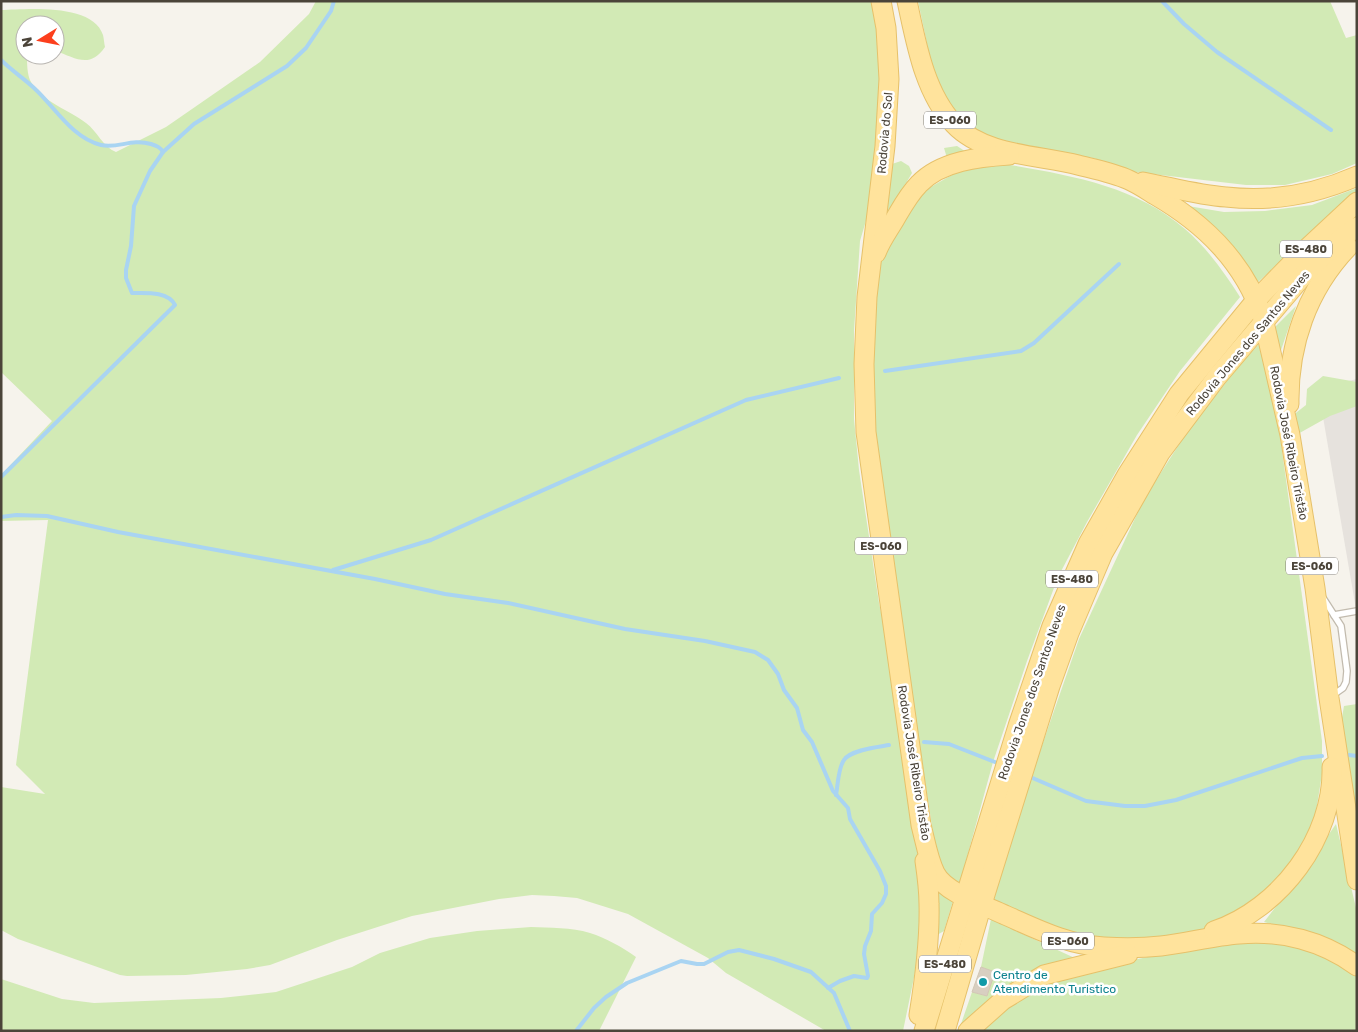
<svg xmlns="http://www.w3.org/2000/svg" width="1358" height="1032" font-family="Rubik,sans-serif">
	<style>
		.industrial { fill: #e6e2dd }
		.green { fill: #d2eab5 }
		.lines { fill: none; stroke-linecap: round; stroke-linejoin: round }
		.stream { stroke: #a9d4f2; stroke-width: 4 }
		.building { fill: #d8cfc1; stroke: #d3c7b4 }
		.service-casing { stroke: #c2bbae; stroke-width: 8 }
		.primary-casing { stroke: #e6c16a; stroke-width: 21 }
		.service { stroke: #fff; stroke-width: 5.5 }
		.primary { stroke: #ffe39c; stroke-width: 19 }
		.culture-dot { fill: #0f9aa8; stroke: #fff; stroke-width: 2 }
		.labels { text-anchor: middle; stroke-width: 5; stroke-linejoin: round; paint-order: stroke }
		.shield { fill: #fff; stroke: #817c74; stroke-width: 1 }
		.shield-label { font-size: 11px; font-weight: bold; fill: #4b4439 }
		.street-label { font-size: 12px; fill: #4b4439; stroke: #fff }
		.culture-label { font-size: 12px; fill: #0d838f; stroke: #fff; text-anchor: start }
	</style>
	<rect width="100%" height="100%" fill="#f6f3ec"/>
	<polygon class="industrial" points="1357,379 1357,615 1318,388"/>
	<g class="green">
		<path d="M316,1H873L881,70L870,207L860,241L854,331V419L859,470L879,603L889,649L921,873L919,953L903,1031H826L726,973L708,958L628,914L577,898L554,896L532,895L499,899L412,916L337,940L270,965L247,969L186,975L127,976L120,975L18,939L1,930V787L45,794L16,765L48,520L1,521V475L52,421L1,372V10C27,9 93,3 103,35C104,39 104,43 105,47C89,70 75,57 55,51V25H25V55H27C27,63 27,75 31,82C39,100 71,111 86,123C97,131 103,147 116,152L166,127L260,62L309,14Z"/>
		<polygon points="918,1 1330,1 1346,38 1357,35 1357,163 1332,174 1285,185 1246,185 1135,172 1093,158 999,145 967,125 945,101 931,63"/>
		<polygon points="957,146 977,159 950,168 944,148"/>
		<polygon points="901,161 909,166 912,173 886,217 892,164"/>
		<path d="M1005,164C1068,175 1135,185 1185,229C1207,248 1224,272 1240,297L1180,371L1137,435L1087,522L1058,577L1027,661L993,762L960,883L949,881L938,865L876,464L873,382L875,296L881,260L920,193L959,171Z"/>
		<polygon points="1357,188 1357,191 1257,283 1188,206 1224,212 1265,211 1312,205"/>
		<polygon points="1296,306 1280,353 1273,329"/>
		<polygon points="1260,343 1269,374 1280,436 1322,741 1322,774 1315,818 1297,857 1261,896 1218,926 1167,939 1108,940 1059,932 995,906 991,892 1079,639 1144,499 1187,432 1237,368"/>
		<polygon points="1323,376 1357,382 1357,406 1330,416 1296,435 1292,416 1306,405 1307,389"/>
		<polygon points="1357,704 1357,832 1341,723 1344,706"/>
		<polygon points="1336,824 1357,912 1357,960 1301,932 1264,922 1299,877"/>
		<polygon points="935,888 953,901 944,931 937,935"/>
		<polygon points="991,919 1079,960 975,1013 960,1027 972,992 987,996 994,972 981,967"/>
		<path d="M531,927C550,928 571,927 590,933C606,938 622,947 636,957L599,1031H1V979L62,999L94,1003L221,998L276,992L352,967L380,953L430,938L477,931Z"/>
		<polygon points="1239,938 1298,942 1357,975 1357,1031 975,1031 1009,1003 1066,974"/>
	</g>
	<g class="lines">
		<g class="stream">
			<polyline points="1162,1 1184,24 1217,52 1331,130"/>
			<path d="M1,60C11,70 23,78 34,88C55,107 72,138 101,145C118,149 131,138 151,144C157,146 160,147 163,152"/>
			<polyline points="885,371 1021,351 1034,343 1119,264"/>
			<path d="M1,477L175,305C168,291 146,293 132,293L126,278V270L131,246L134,206L150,171L163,152L194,124L287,66L306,48L331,11L334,1"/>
			<polyline points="1,517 16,515 47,516 118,532 375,579 445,594 508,603 625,629 705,641 755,652 768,660 778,674 784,690 797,708 803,730 812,742 833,791 848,808 850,819 880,871 886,886 886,894 882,903 872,914 871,931 865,946 864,954 868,976 867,978 854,976 840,981 828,988"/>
			<polyline points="333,570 431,540 746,400 839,378"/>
			<polyline points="924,742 949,744 1000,764"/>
			<polyline points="1349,755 1357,756"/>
			<polyline points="1028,776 1086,801 1125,806 1145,806 1176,800 1302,758 1322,756"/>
			<path d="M836,795C838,785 838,768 844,760C850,750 878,747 889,745"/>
			<polyline points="576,1031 594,1008 606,997 627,983 681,961 697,964 704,964 728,952 739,950 774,959 811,972 834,993 850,1031"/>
		</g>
	</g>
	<polygon class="building" points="981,967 995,972 987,996 972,992"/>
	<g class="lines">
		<defs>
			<g id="service">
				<polyline points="1323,598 1341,626 1347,671 1346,682 1343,688 1333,695"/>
				<polyline points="1334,615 1357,611"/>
			</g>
			<g id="primary">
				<path d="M881,1L886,28L889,79L885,146L867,297L864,364L866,432L921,825C925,840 928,859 935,873C945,893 984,905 1005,915C1037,929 1068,945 1104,947C1122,948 1143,948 1161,946C1187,943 1213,936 1239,934C1281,930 1323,941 1357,966"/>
				<path d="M907,1C916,42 924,92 954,124C984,156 1039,155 1078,165C1094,169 1114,173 1129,180C1138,184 1147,190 1155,195C1205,224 1244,262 1263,318L1290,435L1315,588L1329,698L1357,880"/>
				<path d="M1143,182C1170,187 1198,195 1226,197C1270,202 1316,194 1357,176"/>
				<path d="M876,253C881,240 888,231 895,219C902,207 909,194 919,184C941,161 979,157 1009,155"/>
				<path d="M1289,404C1288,345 1307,290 1348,247"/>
				<path d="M1214,931C1280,909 1334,837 1332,767"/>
				<path d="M919,1015C925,978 930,941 929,904C929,890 927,875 925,861"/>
				<polyline points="924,1031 1018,726 1052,626 1088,544 1127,475 1179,394 1257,299 1299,256 1357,202"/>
				<polyline points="945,1031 982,904 1050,686 1069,633 1103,553 1160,453 1217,377 1307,271 1343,237 1357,227"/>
				<polyline points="968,1031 1003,1000 1044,975 1128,954"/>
			</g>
		</defs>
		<use href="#service" class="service-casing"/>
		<use href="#primary" class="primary-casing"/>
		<use href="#service" class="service"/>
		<use href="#primary" class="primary"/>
	</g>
	<circle class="culture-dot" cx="983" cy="982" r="5"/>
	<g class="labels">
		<g class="shield">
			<rect x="924" y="111.5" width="52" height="17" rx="4"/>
			<rect x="1280" y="240.5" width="52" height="17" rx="4"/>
			<rect x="855" y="537.5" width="52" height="17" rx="4"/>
			<rect x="1286" y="557.5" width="52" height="17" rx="4"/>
			<rect x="1046" y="570.5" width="52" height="17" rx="4"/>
			<rect x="1042" y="932.5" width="52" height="17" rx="4"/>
			<rect x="919" y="955.5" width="52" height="17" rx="4"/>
		</g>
		<g class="shield-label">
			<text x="950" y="124">ES-060</text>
			<text x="1306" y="253">ES-480</text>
			<text x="881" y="550">ES-060</text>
			<text x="1312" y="570">ES-060</text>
			<text x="1072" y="583">ES-480</text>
			<text x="1068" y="945">ES-060</text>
			<text x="945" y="968">ES-480</text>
		</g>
		<g class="street-label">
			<text transform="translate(885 133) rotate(-85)" y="4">Rodovia do Sol</text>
			<text transform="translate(1248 343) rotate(-50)" y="4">Rodovia Jones dos Santos Neves</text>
			<text transform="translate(1289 443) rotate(79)" y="4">Rodovia José Ribeiro Tristão</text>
			<text transform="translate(1032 692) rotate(-71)" y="4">Rodovia Jones dos Santos Neves</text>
			<text transform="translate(914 763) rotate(81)" y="4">Rodovia José Ribeiro Tristão</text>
		</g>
		<g class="culture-label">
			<text x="993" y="979">Centro de<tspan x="993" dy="14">Atendimento Turistico</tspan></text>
		</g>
	</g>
	<rect width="1358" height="1032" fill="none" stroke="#4b4439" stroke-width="5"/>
	<g transform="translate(40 40) rotate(260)"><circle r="24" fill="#ffffff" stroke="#b7b4b0"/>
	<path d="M0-4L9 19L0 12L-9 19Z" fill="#fc3f1d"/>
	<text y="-8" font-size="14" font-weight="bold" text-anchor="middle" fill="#4b4439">N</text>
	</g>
</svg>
